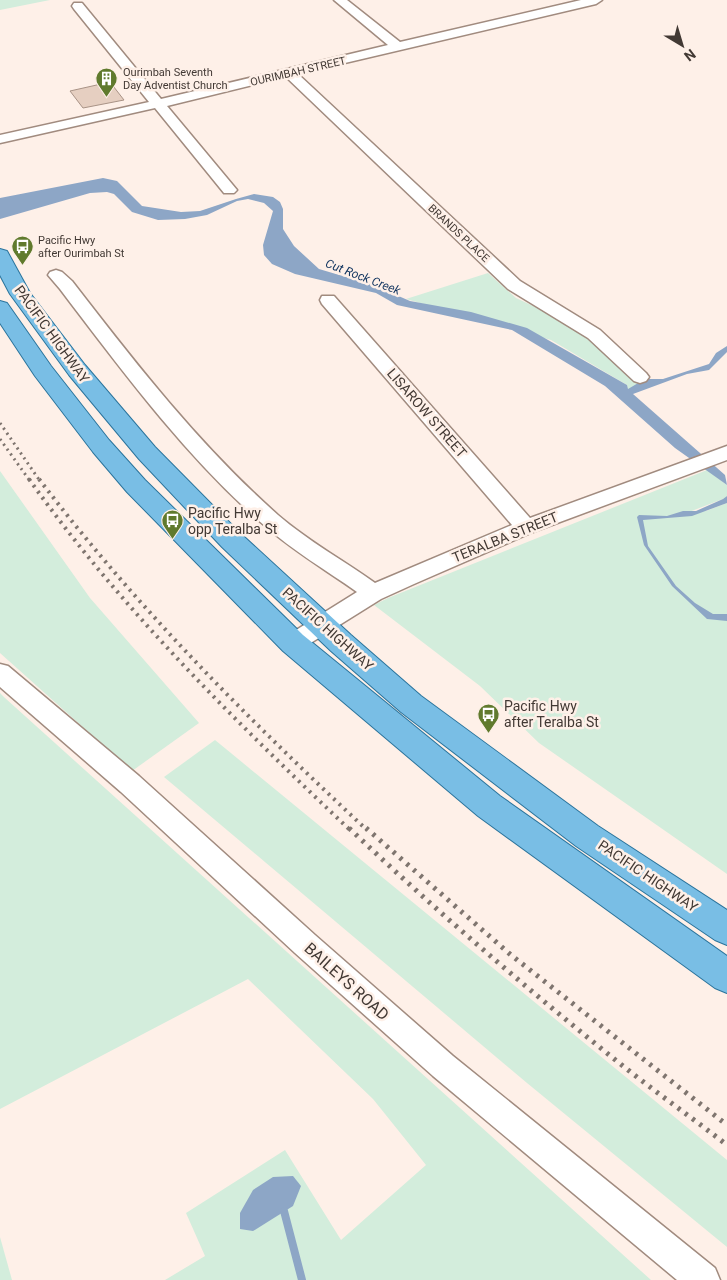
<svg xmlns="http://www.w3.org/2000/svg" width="727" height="1280" font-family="Roboto,sans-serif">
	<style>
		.green { fill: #d3eddc }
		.water { fill: #8da6c6 }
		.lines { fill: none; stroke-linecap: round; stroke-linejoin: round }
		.stream { stroke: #8da6c6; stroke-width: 8 }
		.building { fill: #e6cfc1; stroke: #a99386 }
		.street-casing { stroke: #a18b7f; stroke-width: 3 }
		.primary-casing { stroke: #2b749c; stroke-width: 2 }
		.street { fill: #fff; fill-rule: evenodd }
		.primary { fill: #79bee5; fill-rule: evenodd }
		.rail-far2 { stroke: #7f756f; stroke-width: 3; stroke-dasharray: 2 4; stroke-linecap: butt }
		.rail-far1 { stroke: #7f756f; stroke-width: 4; stroke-dasharray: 2.5 5; stroke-linecap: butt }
		.rail { stroke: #7f756f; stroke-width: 5; stroke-dasharray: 3 6; stroke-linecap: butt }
		.labels { text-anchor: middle; stroke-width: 5; stroke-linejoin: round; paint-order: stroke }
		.far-street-label { font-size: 11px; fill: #423934; stroke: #fef0e8 }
		.far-poi-label { font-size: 11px; fill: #423934; stroke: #fef0e8; text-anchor: start }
		.far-water-label { font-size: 12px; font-style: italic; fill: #143761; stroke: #fef0e8 }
		.street-label { font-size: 14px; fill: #423934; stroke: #fef0e8 }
		.poi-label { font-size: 14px; fill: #423934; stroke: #fef0e8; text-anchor: start }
		.near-street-label { font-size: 16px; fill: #423934; stroke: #fef0e8 }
	</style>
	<rect width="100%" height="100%" fill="#fef0e8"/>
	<g class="green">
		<polygon points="0,0 50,0 0,10"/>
		<polygon points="488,273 516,298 557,317 589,337 647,386 628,392 627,385 551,340 406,299"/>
		<polygon points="707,470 727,485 727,496 723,499 689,512 706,511 727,503 727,874 539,743 480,686 374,605 388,598"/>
		<polygon points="0,471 90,598 199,723 132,771 0,653"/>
		<polygon points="0,693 5,698 651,1280 165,1280 205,1256 186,1213 285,1150 341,1240 426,1165 373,1099 248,979 0,1109"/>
		<polygon points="215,740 727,1160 727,1247 527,1083 164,777"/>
		<polygon points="0,1237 12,1280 0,1280"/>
	</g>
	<g class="water">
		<polygon points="103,178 117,181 142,206 181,212 200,211 236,199 254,194 273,197 280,202 283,209 283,229 294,246 319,269 373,285 410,301 471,312 527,328 627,385 628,389 645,379 663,379 709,364 716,353 727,346 727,352 709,370 687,374 633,394 725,475 727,485 675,448 605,386 512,330 397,305 376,293 295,274 272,264 264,255 263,245 273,211 264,203 248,199 237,201 207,215 185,219 158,220 132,212 114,194 107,192 90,193 0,219 0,198"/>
		<polygon points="727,496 727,503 692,516 643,520 648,546 676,586 695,603 713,614 727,614 727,621 707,619 672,586 644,545 637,517 639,515 667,516 683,511 696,511 723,499"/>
		<polygon points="293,1176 301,1186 293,1206 253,1231 240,1229 240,1213 253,1190 273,1177"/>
	</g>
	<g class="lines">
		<polyline class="stream" points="284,1211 302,1280"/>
	</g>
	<polygon class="building" points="110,82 124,100 83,108 70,91"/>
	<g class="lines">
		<defs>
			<g id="street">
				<polygon points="334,0 347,0 400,42 581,0 602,0 596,4 298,74 520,281 600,330 646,373 649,377 646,381 640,383 634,381 588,338 508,289 286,77 167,106 237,190 234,193 224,193 155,108 0,143 0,135 149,102 74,9 72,6 74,3 82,3 161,99 388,45"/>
				<path d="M56,270L62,272L72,281C136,364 200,446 278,515C308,541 343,560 375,583L512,525L322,304L320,300L322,296H334L530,518L727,446V460L533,532L414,584L381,599L301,649L293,652L285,649L282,643L285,637L357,592C326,570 293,551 265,526C186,457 123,372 60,289L48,275L50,272Z"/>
				<polygon points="0,664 8,666 139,776 315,935 453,1056 715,1268 720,1280 677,1280 433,1076 295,953 121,792 0,687"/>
			</g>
			<g id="primary">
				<polygon points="0,249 7,251 30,293 85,365 155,447 240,533 351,635 421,696 598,826 727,910 727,945 715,940 576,846 401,712 331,651 222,547 139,459 69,375 10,294 0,275"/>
				<polygon points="0,301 7,303 51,366 109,440 145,480 303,635 500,796 727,956 727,993 715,988 478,816 283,651 127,492 93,452 35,376 0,323"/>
			</g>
		</defs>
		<use href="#street" class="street-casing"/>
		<use href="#primary" class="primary-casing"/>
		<use href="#street" class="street"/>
		<use href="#primary" class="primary"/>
		<g class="rail-far2">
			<polyline points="0,423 40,481"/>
			<polyline points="0,439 30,481"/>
		</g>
		<g class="rail-far1">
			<path d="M29,479C121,609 235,721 350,830"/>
			<path d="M39,479C136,607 250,721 367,830"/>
		</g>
		<g class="rail">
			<path d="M349,828C435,910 526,988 618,1062C654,1091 691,1117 727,1145"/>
			<polyline points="366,828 511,955 727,1125"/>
		</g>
	</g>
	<defs>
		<symbol id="building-pin" viewBox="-11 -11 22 30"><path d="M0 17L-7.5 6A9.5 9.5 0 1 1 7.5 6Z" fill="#607a2d" stroke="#fef0e8"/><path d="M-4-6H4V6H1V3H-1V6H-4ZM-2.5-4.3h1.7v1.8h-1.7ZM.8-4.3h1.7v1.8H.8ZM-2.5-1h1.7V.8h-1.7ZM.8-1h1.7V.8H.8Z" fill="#fff"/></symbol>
		<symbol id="bus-pin" viewBox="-11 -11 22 30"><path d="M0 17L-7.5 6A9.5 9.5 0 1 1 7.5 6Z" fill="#607a2d" stroke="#fef0e8"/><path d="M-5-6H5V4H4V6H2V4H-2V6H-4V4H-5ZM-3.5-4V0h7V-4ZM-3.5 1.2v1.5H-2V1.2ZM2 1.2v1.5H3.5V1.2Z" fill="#fff"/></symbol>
	</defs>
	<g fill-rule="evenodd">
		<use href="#building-pin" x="94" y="66" width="25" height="34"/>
		<use href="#bus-pin" x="10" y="234" width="25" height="34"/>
		<use href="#bus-pin" x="160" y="508" width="25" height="34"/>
		<use href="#bus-pin" x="476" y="702" width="25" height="34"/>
	</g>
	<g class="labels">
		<g class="far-street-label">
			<text transform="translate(298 71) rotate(-13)" y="4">OURIMBAH STREET</text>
			<text transform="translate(459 233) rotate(43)" y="4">BRANDS PLACE</text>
		</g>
		<g class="far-poi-label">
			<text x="123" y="76">Ourimbah Seventh<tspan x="123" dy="13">Day Adventist Church</tspan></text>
			<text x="38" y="244">Pacific Hwy<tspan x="38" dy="13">after Ourimbah St</tspan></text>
		</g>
		<g class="far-water-label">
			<text transform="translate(363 277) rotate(21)" y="4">Cut Rock Creek</text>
		</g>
		<g class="street-label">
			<text transform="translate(52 334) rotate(54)" y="5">PACIFIC HIGHWAY</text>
			<text transform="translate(427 413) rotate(49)" y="5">LISAROW STREET</text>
			<text transform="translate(505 537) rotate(-22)" y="5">TERALBA STREET</text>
			<text transform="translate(328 629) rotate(42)" y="5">PACIFIC HIGHWAY</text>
			<text transform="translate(648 876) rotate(34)" y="5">PACIFIC HIGHWAY</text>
		</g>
		<g class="poi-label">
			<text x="188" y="518">Pacific Hwy<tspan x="188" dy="16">opp Teralba St</tspan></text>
			<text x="504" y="711">Pacific Hwy<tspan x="504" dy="16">after Teralba St</tspan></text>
		</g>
		<g class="near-street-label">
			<text transform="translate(347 981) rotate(42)" y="6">BAILEYS ROAD</text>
		</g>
	</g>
	<g transform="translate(682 45) rotate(142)" stroke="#fef0e8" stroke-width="4" paint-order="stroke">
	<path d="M0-4L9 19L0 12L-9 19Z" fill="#423934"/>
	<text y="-8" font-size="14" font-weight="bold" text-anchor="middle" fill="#423934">N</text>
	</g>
</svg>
